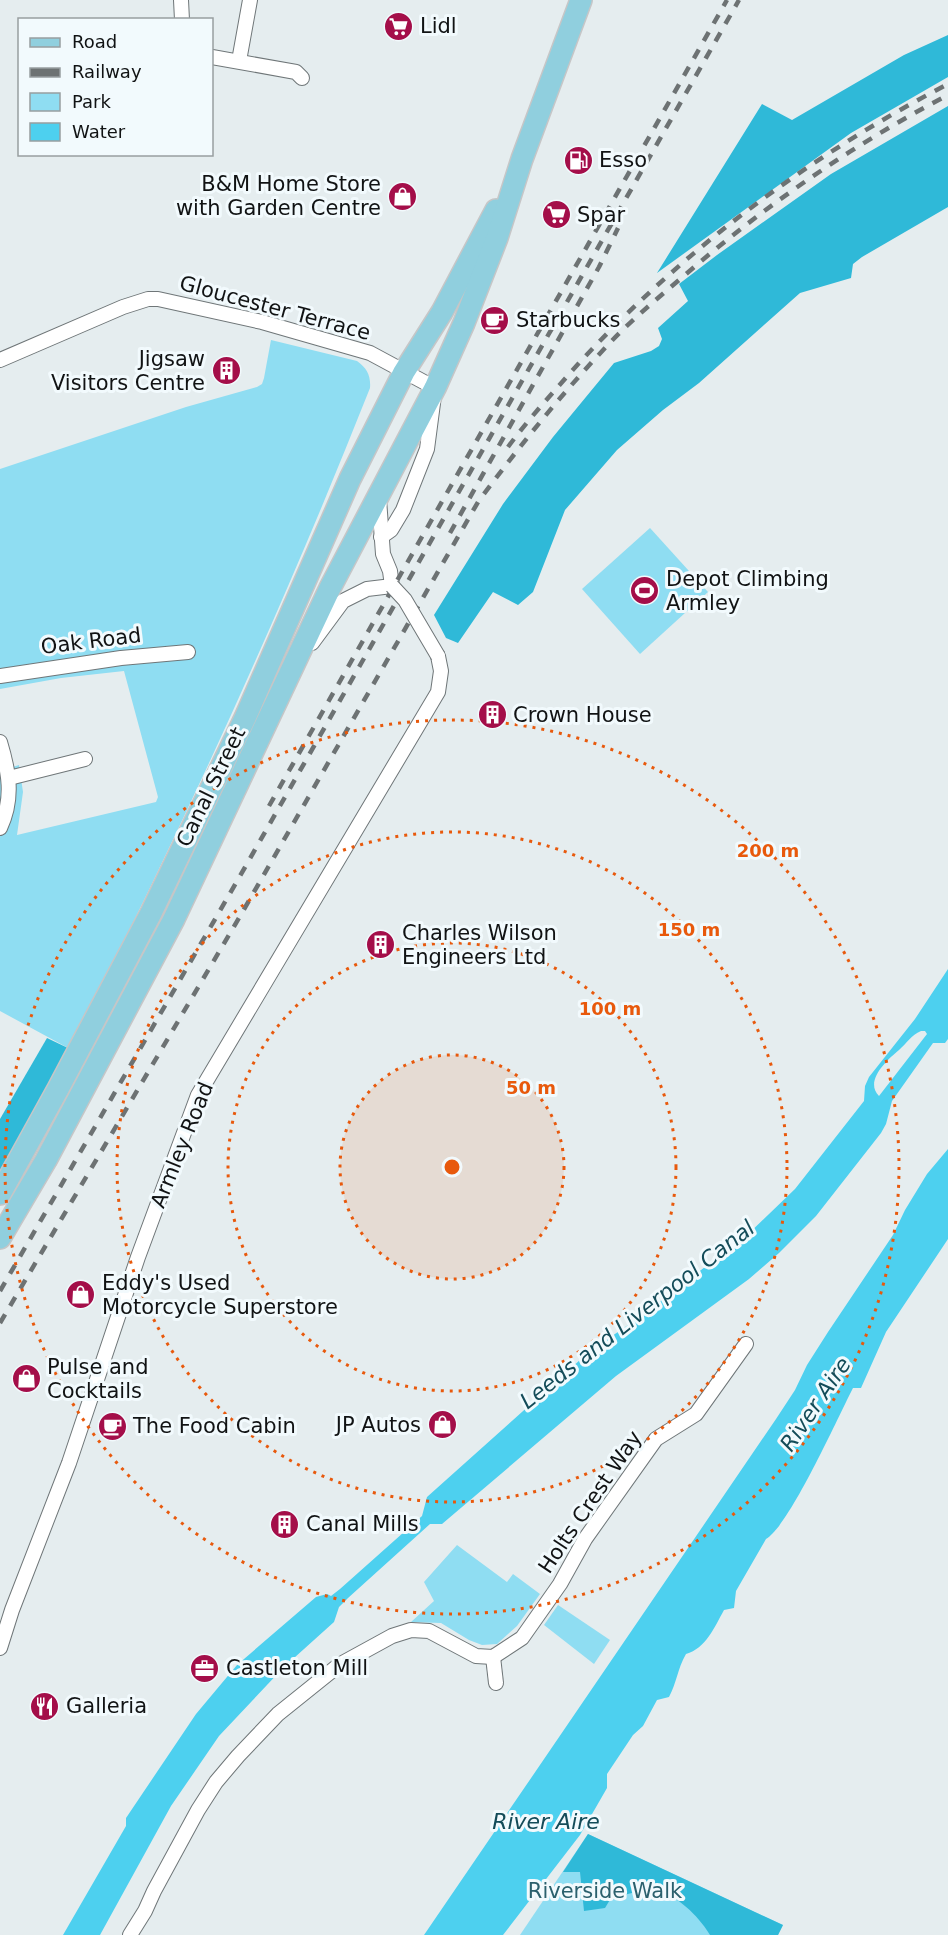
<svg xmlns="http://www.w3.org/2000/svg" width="948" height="1935" font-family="'DejaVu Sans',sans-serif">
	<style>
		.green { fill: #8fddf2 }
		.forest { fill: #2fb9d8 }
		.water { fill: #4dd0ef; fill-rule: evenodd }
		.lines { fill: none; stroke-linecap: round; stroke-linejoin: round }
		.minor-casing { stroke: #6f7678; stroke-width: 16 }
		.primary-casing { stroke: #c6c6c7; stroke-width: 24 }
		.minor { stroke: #fff; stroke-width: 14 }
		.primary { stroke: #90cfde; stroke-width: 21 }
		.rail { stroke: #6d7273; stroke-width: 4.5; stroke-dasharray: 10 10; stroke-linecap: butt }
		.minor-bridge-casing { stroke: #6f7678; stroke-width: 16; stroke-linecap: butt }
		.minor-bridge { stroke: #fff; stroke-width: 14 }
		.ring { fill: none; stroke: #e8590c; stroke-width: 3; stroke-dasharray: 3 6 }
		.labels { text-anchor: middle; stroke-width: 6; stroke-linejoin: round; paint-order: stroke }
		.poi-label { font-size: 21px; fill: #111314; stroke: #f2fafd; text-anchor: start }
		.street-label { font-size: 21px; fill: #111314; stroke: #f2fafd }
		.park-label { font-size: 21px; fill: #2b606d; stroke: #f2fafd }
		.water-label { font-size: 22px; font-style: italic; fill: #144c59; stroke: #f2fafd }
		.centre { fill: #e8590c; stroke: #f2fafd; stroke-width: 3 }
		.ring-label { font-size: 18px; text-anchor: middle; font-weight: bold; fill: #e8590c; stroke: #f2fafd; stroke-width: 6; stroke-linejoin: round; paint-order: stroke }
	</style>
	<rect width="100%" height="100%" fill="#e5edef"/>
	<g class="green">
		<path d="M271,340L357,361C367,368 371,376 370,388C281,613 180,833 70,1049L0,1011V771L19,765L23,792L17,835L156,802L158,797L124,671L61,678L0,689V469L186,407L257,387L262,384L264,378Z"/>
		<polygon points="650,528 708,592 640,654 582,589"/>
		<polygon points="457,1545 507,1582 513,1574 540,1594 517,1626 497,1644 482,1645 469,1640 441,1623 411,1622 434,1601 424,1582"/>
		<polygon points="558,1605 610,1640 594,1664 544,1625"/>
		<polygon points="588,1834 783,1925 778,1935 520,1935"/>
	</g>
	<g class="forest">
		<polygon points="948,35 948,77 851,133 657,273 762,104 792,120 904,55"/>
		<polygon points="948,106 948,207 862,257 853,264 851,278 800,293 699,383 663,410 617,450 565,510 533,592 518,605 493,592 458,643 446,638 434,615 503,504 553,437 595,386 614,363 651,351 659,346 662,339 658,328 688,301 679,284 717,255 831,174"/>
		<polygon points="47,1038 70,1049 0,1174 0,1119"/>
		<path d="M588,1834L783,1925L778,1935H710C696,1912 679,1900 657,1887L611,1898L605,1908L584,1911L580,1872H563Z"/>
	</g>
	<g class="water">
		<path d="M948,969V1039L945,1043H933L892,1101L886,1124L881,1133L816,1216L779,1253L749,1279L616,1376L442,1524H430L348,1598L339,1607L334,1622L284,1667L219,1736L171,1806L100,1935H63L126,1826V1818L196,1714L237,1665L316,1597L327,1594L331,1596L340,1589L422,1516L427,1497L590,1351L637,1319L722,1254L742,1240L795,1189L864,1101L865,1086L869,1077L915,1019ZM921,1031H925L927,1034L879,1096C864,1081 887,1060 899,1050C907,1043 911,1035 921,1031Z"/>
		<path d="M948,1149V1239L886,1332L861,1388H853C838,1417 790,1525 766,1539L736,1591L734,1608L724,1610C714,1628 706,1648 686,1654C677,1670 677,1682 669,1697L657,1700L643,1726L633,1735L607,1774V1788L580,1835L503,1935H424L776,1419L795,1390L807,1365L828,1332L893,1235L905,1210L927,1174Z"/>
	</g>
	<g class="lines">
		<defs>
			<g id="minor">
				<polyline points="181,0 182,20"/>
				<polyline points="212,57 296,72 302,78"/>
				<polyline points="239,61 250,0"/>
				<polyline points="0,360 123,307 148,299 158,299 262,322 370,353 435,388 427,449 403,510 391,530 381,537"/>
				<polyline points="312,643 343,601 367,589 392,586 390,571 383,554 379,499"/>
				<polyline points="0,676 121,658 188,652"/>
				<path d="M0,742C9,772 14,798 0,828"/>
				<polyline points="9,778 85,759"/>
				<polyline points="0,1648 12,1610 69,1463 138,1257 198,1095 438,692 441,671 438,656"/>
				<polyline points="493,1657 496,1683"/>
				<polyline points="130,1935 145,1911 154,1891 198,1810 216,1782 238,1756 278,1714 339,1665 392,1636 411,1630 429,1631 476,1656 493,1657 522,1638 560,1584 585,1539 656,1439 696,1414 746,1344"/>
			</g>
			<g id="primary">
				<polyline points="0,1194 58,1089 151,913 245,718 350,479 404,372 442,312 496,210"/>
				<polyline points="0,1238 46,1160 174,919 330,588 435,388 464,323 497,238 522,159 581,0"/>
			</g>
		</defs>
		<use href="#minor" class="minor-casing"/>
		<use href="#primary" class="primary-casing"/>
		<use href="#minor" class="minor"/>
		<use href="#primary" class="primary"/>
		<g class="rail">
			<path d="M508,447C527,421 549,397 570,373C676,255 807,157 948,84"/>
			<polyline points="450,533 599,267 618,228"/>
			<polyline points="269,806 727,0"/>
			<polyline points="0,1291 240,876 739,0"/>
			<path d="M0,1323L239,918L478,502C518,448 559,397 605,348C630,321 658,298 686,274C766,205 854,144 948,95"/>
		</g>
		<defs>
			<polyline id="minor-bridge" points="392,586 405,600 438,656"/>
		</defs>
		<use href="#minor-bridge" class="minor-bridge-casing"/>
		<use href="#minor-bridge" class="minor-bridge"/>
	</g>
	<circle cx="452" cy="1167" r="112" fill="#e8590c" fill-opacity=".12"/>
	<g class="ring">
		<circle cx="452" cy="1167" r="112"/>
		<circle cx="452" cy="1167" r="224"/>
		<circle cx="452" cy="1167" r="335"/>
		<circle cx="452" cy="1167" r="447"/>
	</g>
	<defs>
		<symbol id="supermarket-disc" viewBox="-11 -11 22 22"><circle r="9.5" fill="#a40e49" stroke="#f2fafd"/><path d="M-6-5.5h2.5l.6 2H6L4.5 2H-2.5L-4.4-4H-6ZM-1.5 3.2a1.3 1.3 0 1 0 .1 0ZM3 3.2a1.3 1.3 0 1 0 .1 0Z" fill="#fff"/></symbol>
		<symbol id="fuel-disc" viewBox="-11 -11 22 22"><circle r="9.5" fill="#a40e49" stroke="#f2fafd"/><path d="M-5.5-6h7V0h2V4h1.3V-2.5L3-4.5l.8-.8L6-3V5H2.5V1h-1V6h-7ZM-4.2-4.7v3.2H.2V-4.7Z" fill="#fff"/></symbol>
		<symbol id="shop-disc" viewBox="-11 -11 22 22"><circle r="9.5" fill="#a40e49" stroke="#f2fafd"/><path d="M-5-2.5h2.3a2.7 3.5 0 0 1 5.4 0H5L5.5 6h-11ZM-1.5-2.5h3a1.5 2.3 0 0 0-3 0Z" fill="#fff"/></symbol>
		<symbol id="cafe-disc" viewBox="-11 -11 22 22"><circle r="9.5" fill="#a40e49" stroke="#f2fafd"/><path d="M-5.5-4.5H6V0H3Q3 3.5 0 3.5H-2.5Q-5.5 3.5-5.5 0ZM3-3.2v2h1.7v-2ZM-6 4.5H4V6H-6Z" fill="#fff"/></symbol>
		<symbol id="building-disc" viewBox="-11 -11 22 22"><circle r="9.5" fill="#a40e49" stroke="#f2fafd"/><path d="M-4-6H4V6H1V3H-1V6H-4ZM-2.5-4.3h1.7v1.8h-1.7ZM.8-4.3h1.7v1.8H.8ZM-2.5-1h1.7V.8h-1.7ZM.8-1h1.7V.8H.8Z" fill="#fff"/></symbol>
		<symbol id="stadium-disc" viewBox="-11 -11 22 22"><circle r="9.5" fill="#a40e49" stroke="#f2fafd"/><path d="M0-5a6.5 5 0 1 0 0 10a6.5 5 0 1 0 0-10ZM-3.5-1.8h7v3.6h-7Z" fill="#fff"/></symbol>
		<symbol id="office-disc" viewBox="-11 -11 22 22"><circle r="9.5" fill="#a40e49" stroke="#f2fafd"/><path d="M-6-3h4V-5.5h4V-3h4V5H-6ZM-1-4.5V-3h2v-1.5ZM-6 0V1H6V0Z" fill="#fff"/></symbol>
		<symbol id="restaurant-disc" viewBox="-11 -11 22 22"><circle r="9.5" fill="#a40e49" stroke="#f2fafd"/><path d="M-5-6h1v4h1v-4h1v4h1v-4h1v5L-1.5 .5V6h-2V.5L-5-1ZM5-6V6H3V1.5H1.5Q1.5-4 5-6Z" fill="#fff"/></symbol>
	</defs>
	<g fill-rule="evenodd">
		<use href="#supermarket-disc" x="382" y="10" width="33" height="33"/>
		<use href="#fuel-disc" x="562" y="144" width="33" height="33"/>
		<use href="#shop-disc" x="386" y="180" width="33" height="33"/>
		<use href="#supermarket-disc" x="540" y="198" width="33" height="33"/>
		<use href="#cafe-disc" x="478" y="304" width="33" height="33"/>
		<use href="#building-disc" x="210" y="354" width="33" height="33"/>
		<use href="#stadium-disc" x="628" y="574" width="33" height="33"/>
		<use href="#building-disc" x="476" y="698" width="33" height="33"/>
		<use href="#building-disc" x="364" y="928" width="33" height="33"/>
		<use href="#shop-disc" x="64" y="1278" width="33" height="33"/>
		<use href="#shop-disc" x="10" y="1362" width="33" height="33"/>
		<use href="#shop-disc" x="426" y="1408" width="33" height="33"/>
		<use href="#cafe-disc" x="96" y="1410" width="33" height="33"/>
		<use href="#building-disc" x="268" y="1508" width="33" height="33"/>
		<use href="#office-disc" x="188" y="1652" width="33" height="33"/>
		<use href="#restaurant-disc" x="28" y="1690" width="33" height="33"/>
	</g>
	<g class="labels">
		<g class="poi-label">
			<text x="420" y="33">Lidl</text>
			<text x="599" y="167">Esso</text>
			<text x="381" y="191" text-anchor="end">B&amp;M Home Store<tspan x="381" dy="24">with Garden Centre</tspan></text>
			<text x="577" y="222">Spar</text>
			<text x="516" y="327">Starbucks</text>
			<text x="205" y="366" text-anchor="end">Jigsaw<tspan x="205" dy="24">Visitors Centre</tspan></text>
			<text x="666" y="586">Depot Climbing<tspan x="666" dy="24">Armley</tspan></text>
			<text x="513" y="722">Crown House</text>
			<text x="402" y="940">Charles Wilson<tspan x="402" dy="24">Engineers Ltd</tspan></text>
			<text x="102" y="1290">Eddy's Used<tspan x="102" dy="24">Motorcycle Superstore</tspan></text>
			<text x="47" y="1374">Pulse and<tspan x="47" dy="24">Cocktails</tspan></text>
			<text x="421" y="1432" text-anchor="end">JP Autos</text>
			<text x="133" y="1433">The Food Cabin</text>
			<text x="306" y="1531">Canal Mills</text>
			<text x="226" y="1675">Castleton Mill</text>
			<text x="66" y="1713">Galleria</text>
		</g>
		<g class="street-label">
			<text transform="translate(275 308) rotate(15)" y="7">Gloucester Terrace</text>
			<text transform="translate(91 641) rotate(-7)" y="7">Oak Road</text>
			<text transform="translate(211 787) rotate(-64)" y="7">Canal Street</text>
			<text transform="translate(182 1145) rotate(-68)" y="7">Armley Road</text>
			<text transform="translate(590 1502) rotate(-56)" y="7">Holts Crest Way</text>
		</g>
		<g class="park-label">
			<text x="605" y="1898">Riverside Walk</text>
		</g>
		<g class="water-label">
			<text transform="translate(637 1314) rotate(-38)" y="8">Leeds and Liverpool Canal</text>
			<text transform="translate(815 1404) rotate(-56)" y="8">River Aire</text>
			<text x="546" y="1829">River Aire</text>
		</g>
	</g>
	<circle cx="452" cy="1167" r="9" class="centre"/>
	<g class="ring-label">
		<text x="768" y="857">200 m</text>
		<text x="689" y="936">150 m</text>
		<text x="610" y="1015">100 m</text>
		<text x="531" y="1094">50 m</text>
	</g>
	<rect x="18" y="18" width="195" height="138" fill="#f2fafd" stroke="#989ea0" stroke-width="1.5"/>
	<rect x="30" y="38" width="30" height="9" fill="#90cfde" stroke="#989ea0" stroke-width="1.5"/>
	<text x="72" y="48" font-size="18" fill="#111314">Road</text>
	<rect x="30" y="68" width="30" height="9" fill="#6d7273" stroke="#989ea0" stroke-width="1.5"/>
	<text x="72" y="78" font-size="18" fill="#111314">Railway</text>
	<rect x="30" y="93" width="30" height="18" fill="#8fddf2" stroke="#989ea0" stroke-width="1.5"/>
	<text x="72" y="108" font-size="18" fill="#111314">Park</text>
	<rect x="30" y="123" width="30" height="18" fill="#4dd0ef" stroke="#989ea0" stroke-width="1.5"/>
	<text x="72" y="138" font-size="18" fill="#111314">Water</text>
</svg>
